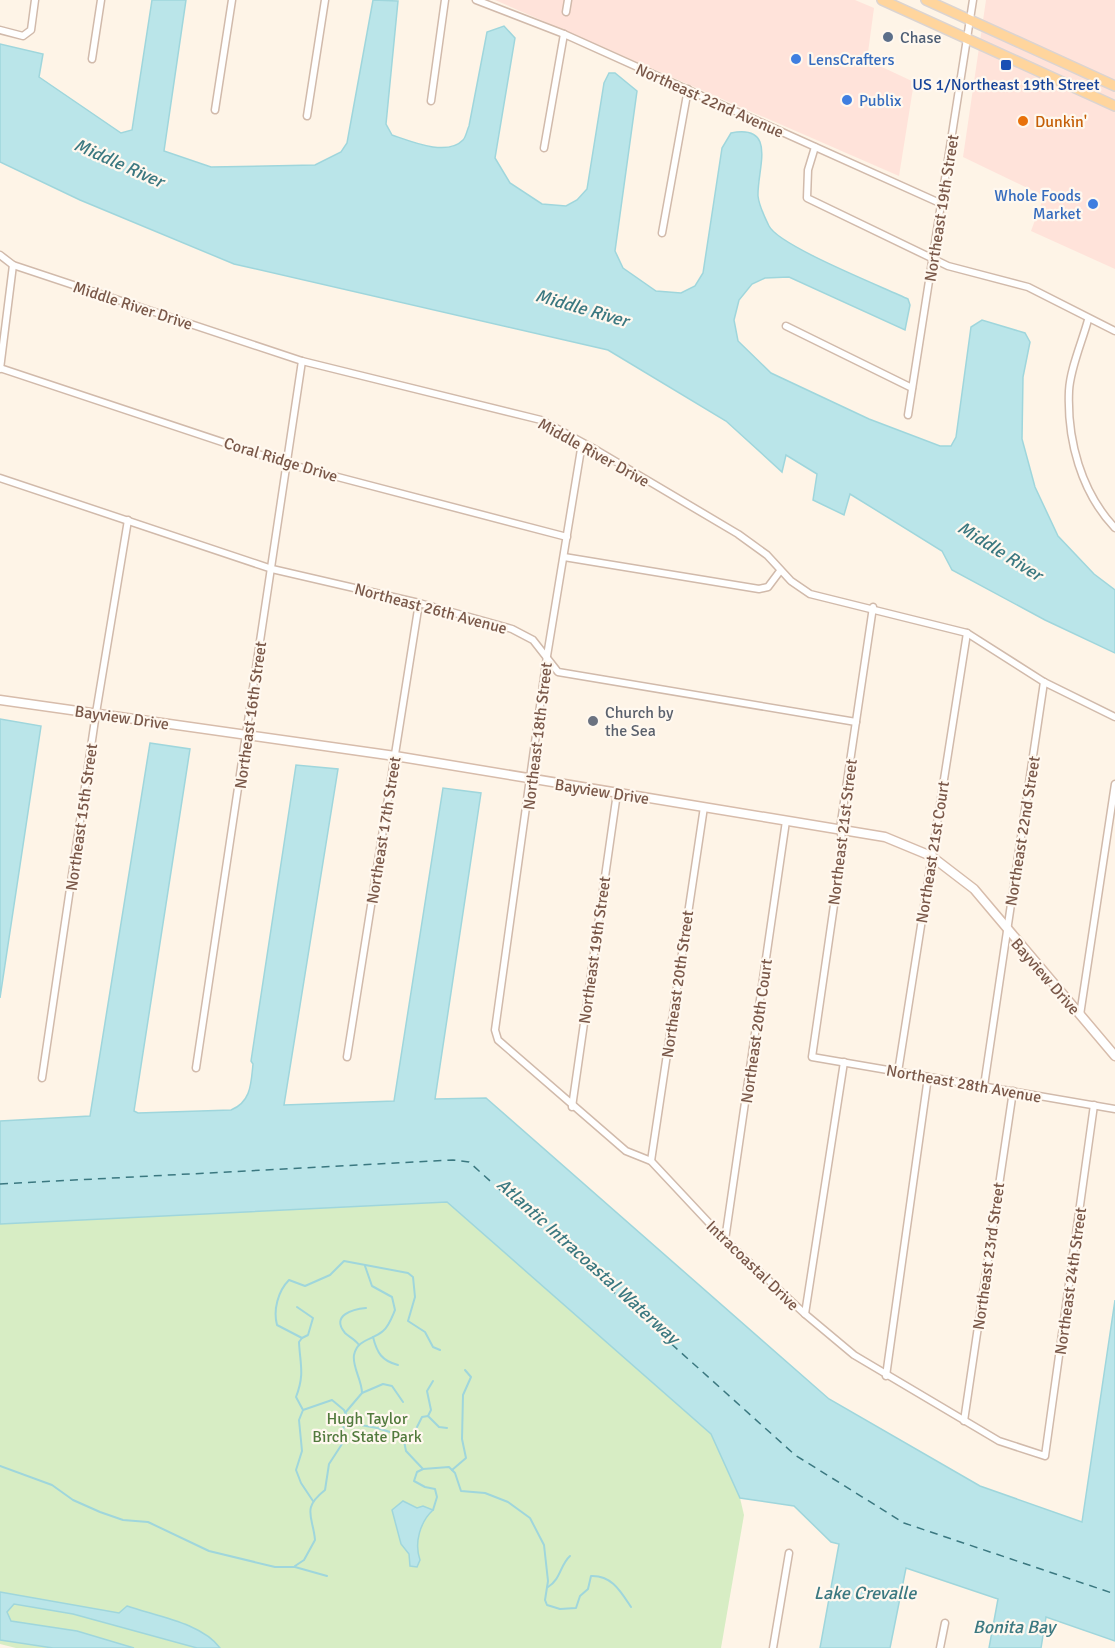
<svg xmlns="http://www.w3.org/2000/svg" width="1115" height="1648" font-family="Signika,sans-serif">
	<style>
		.commercial { fill: #ffe3da }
		.green { fill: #d7edc4 }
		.water { fill: #bae5e9; stroke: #9fd6dc; stroke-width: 1.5 }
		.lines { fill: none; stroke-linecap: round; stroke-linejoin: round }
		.stream { stroke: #9fd6dc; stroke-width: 2 }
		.ferry { stroke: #3b7880; stroke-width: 1.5; stroke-dasharray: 8 6; stroke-linecap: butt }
		.street-casing { stroke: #d1baab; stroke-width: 9 }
		.secondary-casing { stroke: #d7bcab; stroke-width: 11 }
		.primary-casing { stroke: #dcd4d0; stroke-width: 12 }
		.street { stroke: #fff; stroke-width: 6 }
		.secondary { stroke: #fff; stroke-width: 8 }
		.primary { stroke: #ffd59d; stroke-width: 9 }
		.service-dot { fill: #5c6f8a; stroke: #fff8ef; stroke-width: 2 }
		.shop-dot { fill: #3f7fe0; stroke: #fff8ef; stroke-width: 2 }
		.transit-dot { fill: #1a4fb4; stroke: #fff8ef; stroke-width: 2 }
		.food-dot { fill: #e8710a; stroke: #fff8ef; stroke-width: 2 }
		.worship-dot { fill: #6b7280; stroke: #fff8ef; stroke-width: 2 }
		.labels { text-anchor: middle; stroke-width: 4.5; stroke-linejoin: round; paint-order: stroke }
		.service-label { font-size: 16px; fill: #4e5e75; stroke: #fff8ef; text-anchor: start }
		.shop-label { font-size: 16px; fill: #366cbe; stroke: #fff8ef; text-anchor: start }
		.transit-label { font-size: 16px; fill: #164399; stroke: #fff8ef }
		.street-label { font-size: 16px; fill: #7a5849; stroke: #fff8ef }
		.food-label { font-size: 16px; fill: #c56008; stroke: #fff8ef; text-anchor: start }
		.worship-label { font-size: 16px; fill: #5b616d; stroke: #fff8ef; text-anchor: start }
		.park-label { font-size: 16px; fill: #527a3d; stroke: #fff8ef }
		.water-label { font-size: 18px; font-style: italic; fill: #3b7880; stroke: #fff8ef }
	</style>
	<rect width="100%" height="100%" fill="#fef4e7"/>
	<g class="commercial">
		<polygon points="495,0 855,0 874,8 867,60 914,82 899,176"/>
		<polygon points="986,0 1115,0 1115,269 1031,231 1044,196 963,157"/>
	</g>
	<polygon class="green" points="447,1202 711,1434 740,1498 744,1515 721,1648 16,1648 0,1644 0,1224"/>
	<g class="water">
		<path d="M152,0H186L164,151L211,167L315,165L341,152L347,143L373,0L398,1L386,124L392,135C410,141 447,157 463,140C466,137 467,130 469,126L487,32L504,26L515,38L495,158L510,183L542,204L566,206L577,200L587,189L604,83L609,73H615L637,91L615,251L623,268L656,291L681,293L695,286L703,273L722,148L731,133C778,124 757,169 758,196C759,205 765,218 769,226C779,246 883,287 908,299L910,305L905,330L789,277L765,278L752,284L739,300L734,320L738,341L771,373L869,419L940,446H951L956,437L971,327L982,320L1025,333L1030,342L1023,377L1022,439L1035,487L1058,536L1094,574L1115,590V653L1045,620L952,570L942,551L850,494L844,515L813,500L817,474L786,455L782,472L726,421L608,350L234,264L80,200L0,162V44L43,54L39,77L121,133L132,130Z"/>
		<polygon points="0,719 41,726 0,998"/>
		<path d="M150,743L190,749L134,1111L138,1113L231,1110C251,1102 251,1084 253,1064L251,1061L296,765L338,769L284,1105L394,1101L443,788L481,793L435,1099L486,1098L829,1399L980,1486L1082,1522L1115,1300V1641L1046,1617L1041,1648H989L998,1599L906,1568L890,1648H820L839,1544L831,1542L794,1506L740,1498L711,1434L447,1202L0,1224V1121L90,1116Z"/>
		<path d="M403,1501L417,1508L423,1506L433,1510C420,1522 414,1543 420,1560L417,1567L410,1566L409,1554L401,1544L392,1510Z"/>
		<path d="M0,1592L119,1613L127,1606C156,1616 202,1623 220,1648H197L73,1614L14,1604L7,1612L11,1621L77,1631L134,1648H53L0,1640Z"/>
	</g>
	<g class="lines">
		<g class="stream">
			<polyline points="297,1307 313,1318 308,1335 302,1338"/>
			<path d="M373,1337C377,1353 382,1361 398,1365"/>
			<path d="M359,1345C355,1339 349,1337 345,1333C330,1315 354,1309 366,1308"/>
			<path d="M362,1393C362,1380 352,1367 354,1355C357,1339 373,1340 383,1331C389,1326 392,1317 395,1310L392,1297L372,1286L365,1266"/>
			<path d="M303,1410L296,1397C305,1374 300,1364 299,1342L302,1338L277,1325C273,1310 278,1291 289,1280L305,1286L330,1275L344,1261L408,1273L413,1277L415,1297L408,1321L425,1332L433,1347L440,1350"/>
			<polyline points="428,1416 431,1410 427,1391 433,1381"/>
			<polyline points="403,1438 415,1431 422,1417 428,1416 439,1427 447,1428"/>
			<polyline points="0,1466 52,1485 73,1500 100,1512 123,1520 148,1522 209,1551 275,1567 295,1567 327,1576"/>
			<polyline points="423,1469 417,1472 414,1481 425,1487 435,1489 437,1497 433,1510"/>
			<polyline points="452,1470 466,1458 462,1439 463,1395 471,1377 465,1370"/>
			<path d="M313,1501L301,1483L296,1470L302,1451L299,1420L303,1410L332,1400L344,1410L350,1423L377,1428L403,1436L406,1451L423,1469L449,1467L455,1473L461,1491L485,1493L508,1502L530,1518L544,1545L548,1581L545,1600L547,1605L560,1609L576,1608L580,1596L588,1589L591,1576C612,1575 621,1592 631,1607"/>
			<path d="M295,1566L304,1560L315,1540C313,1516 301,1509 325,1490L329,1464L342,1444L345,1413L362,1393L383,1384L392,1386L403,1402"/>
			<path d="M548,1587C561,1579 560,1565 570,1556"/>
		</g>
		<polyline class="ferry" points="0,1184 453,1160 469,1162 795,1455 904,1523 1115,1594"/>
		<defs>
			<g id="street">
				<polyline points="476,0 564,34 942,204"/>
				<polyline points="566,12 568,0"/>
				<polyline points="0,30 23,36 31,30 35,0"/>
				<polyline points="92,59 101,0"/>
				<polyline points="431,101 445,0"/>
				<polyline points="215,110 232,0"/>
				<polyline points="307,116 325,0"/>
				<polyline points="815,147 808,170 807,198 948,266 1028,287 1115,331"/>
				<polyline points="544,148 564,34"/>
				<polyline points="662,233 688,89"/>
				<polyline points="0,255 13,265 302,361 541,420 598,451 738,534 767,555 791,581 810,594 967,633 1044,682 1115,717"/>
				<path d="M1088,320C1082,342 1070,369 1069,391C1067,440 1081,492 1115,528"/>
				<polyline points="786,326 912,388"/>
				<polyline points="0,368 288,464 567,537"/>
				<polyline points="0,369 13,265"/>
				<polyline points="908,415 973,0"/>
				<polyline points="582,443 547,656 495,1030 498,1040 626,1151 651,1161 725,1240 805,1314 854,1355 999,1441 1045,1456 1094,1105"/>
				<polyline points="0,478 272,569 419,603 512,629 533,640 558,672 856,722"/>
				<polyline points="564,557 759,589 768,587 780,571"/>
				<polyline points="873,607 840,829 843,843 812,1057 1115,1109"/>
				<polyline points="1080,1015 1115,784"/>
				<polyline points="347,1057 419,603"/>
				<polyline points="196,1068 302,361"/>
				<polyline points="898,1072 967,633"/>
				<polyline points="42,1078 96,713 128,520"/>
				<polyline points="984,1086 1044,682"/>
				<polyline points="572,1107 617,793"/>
				<polyline points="651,1161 704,807"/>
				<polyline points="725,1240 786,821"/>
				<polyline points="805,1314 844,1062"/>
				<polyline points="886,1376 928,1077"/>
				<polyline points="964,1421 1013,1091"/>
				<polyline points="773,1648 789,1553"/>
				<polyline points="940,1648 945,1623"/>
			</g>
			<polyline id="secondary" points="0,700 395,756 885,837 931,856 974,889 1115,1056"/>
			<g id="primary">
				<polyline points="882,0 1115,106"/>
				<polyline points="926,0 1115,86"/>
			</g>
		</defs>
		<use href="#street" class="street-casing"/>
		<use href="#secondary" class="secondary-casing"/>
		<use href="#primary" class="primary-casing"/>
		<use href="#street" class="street"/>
		<use href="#secondary" class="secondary"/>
		<use href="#primary" class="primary"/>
	</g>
	<circle class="service-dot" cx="888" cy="37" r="6"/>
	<g class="shop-dot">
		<circle cx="796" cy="59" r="6"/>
		<circle cx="847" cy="100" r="6"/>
		<circle cx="1093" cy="204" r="6"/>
	</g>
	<rect class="transit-dot" x="1000" y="59" width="12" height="12" rx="3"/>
	<circle class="food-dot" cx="1023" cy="121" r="6"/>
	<circle class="worship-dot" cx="593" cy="721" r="6"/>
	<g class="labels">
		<g class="service-label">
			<text x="900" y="43">Chase</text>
		</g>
		<g class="shop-label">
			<text x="808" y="65">LensCrafters</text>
			<text x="859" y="106">Publix</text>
			<text x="1081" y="201" text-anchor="end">Whole Foods<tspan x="1081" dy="18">Market</tspan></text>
		</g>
		<g class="transit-label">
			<text x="1006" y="90">US 1/Northeast 19th Street</text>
		</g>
		<g class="street-label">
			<text transform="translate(710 100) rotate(24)" y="6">Northeast 22nd Avenue</text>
			<text transform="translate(941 208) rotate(-81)" y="6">Northeast 19th Street</text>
			<text transform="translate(133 305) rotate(18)" y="6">Middle River Drive</text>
			<text transform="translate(594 452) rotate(29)" y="6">Middle River Drive</text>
			<text transform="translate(281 459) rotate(17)" y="6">Coral Ridge Drive</text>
			<text transform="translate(431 608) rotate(15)" y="6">Northeast 26th Avenue</text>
			<text transform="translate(250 715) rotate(-82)" y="6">Northeast 16th Street</text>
			<text transform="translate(122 717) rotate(8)" y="6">Bayview Drive</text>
			<text transform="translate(537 736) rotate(-83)" y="6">Northeast 18th Street</text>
			<text transform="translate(602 791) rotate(9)" y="6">Bayview Drive</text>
			<text transform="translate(81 817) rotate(-82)" y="6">Northeast 15th Street</text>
			<text transform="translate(383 830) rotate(-81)" y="6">Northeast 17th Street</text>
			<text transform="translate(1022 831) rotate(-81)" y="6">Northeast 22nd Street</text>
			<text transform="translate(842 832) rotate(-83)" y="6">Northeast 21st Street</text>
			<text transform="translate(932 852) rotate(-81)" y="6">Northeast 21st Court</text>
			<text transform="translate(594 950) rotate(-82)" y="6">Northeast 19th Street</text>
			<text transform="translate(1046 976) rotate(49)" y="6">Bayview Drive</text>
			<text transform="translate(677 984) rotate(-82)" y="6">Northeast 20th Street</text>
			<text transform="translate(756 1031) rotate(-82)" y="6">Northeast 20th Court</text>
			<text transform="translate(964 1083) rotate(10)" y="6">Northeast 28th Avenue</text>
			<text transform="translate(988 1256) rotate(-82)" y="6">Northeast 23rd Street</text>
			<text transform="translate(753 1265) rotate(44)" y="6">Intracoastal Drive</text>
			<text transform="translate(1070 1281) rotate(-82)" y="6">Northeast 24th Street</text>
		</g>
		<g class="food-label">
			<text x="1035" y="127">Dunkin'</text>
		</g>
		<g class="worship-label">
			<text x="605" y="718">Church by<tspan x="605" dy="18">the Sea</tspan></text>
		</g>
		<g class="park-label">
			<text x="367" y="1424">Hugh Taylor<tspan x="367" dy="18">Birch State Park</tspan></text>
		</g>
		<g class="water-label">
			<text transform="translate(119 163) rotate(24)" y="6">Middle River</text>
			<text transform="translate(582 308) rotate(16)" y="6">Middle River</text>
			<text transform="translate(1000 551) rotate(32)" y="6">Middle River</text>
			<text transform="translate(588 1261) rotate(42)" y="6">Atlantic Intracoastal Waterway</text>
			<text x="865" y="1599">Lake Crevalle</text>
			<text x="1014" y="1633">Bonita Bay</text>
		</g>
	</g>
</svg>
